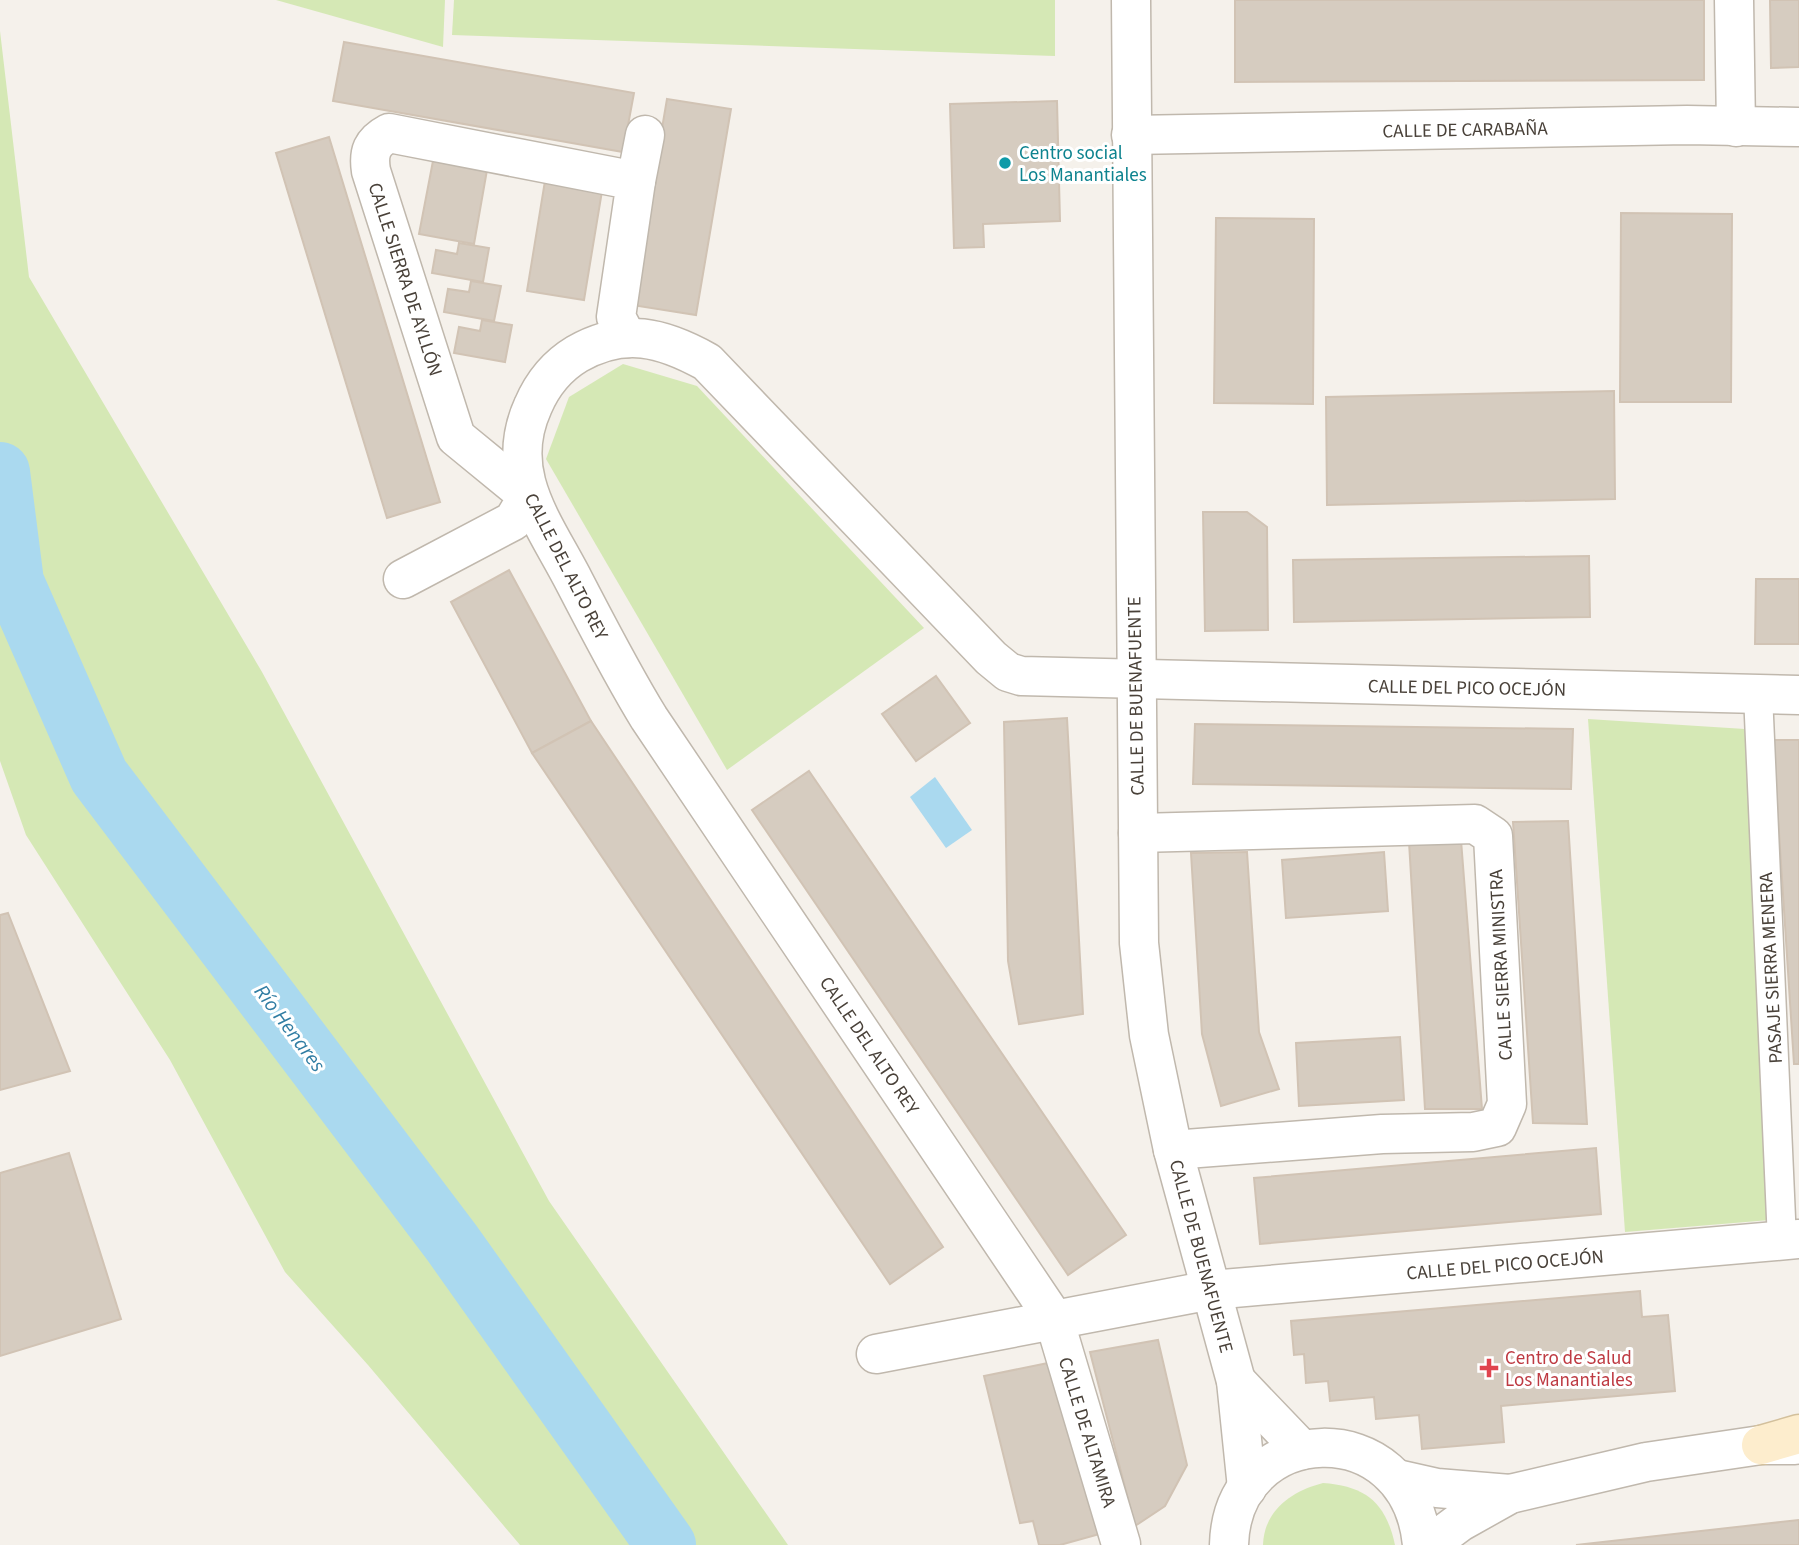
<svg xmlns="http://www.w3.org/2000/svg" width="1799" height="1545" font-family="'Source Sans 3',sans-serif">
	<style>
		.green { fill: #d5e8b5 }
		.water { fill: #aad9ef }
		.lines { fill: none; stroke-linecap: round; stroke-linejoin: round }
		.river { stroke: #aad9ef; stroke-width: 60 }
		.building { fill: #d6ccc0; stroke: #d1c3b4; stroke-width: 2 }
		.pedestrian-casing { stroke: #c0b8ad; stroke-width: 31 }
		.minor-casing { stroke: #c0b8ad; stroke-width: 41 }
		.tertiary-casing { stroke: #c0b8ad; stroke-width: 41 }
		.secondary-casing { stroke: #d3c09c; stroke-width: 41 }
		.pedestrian { stroke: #fff; stroke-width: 28 }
		.minor { stroke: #fff; stroke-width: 38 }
		.tertiary { stroke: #fff; stroke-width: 38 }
		.secondary { stroke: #fdedcd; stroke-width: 38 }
		.culture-dot { fill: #0f9aa8; stroke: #fff; stroke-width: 2.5 }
		.health-dot { fill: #e0444e; stroke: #fff; stroke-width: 2.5 }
		.labels { text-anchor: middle; stroke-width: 6; stroke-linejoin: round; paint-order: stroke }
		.street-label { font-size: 19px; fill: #494139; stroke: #fff }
		.culture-label { font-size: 19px; fill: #0d838f; stroke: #fff; text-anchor: start }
		.health-label { font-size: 19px; fill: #be3a42; stroke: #fff; text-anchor: start }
		.water-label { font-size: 21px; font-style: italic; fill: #307da3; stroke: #fff }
	</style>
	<rect width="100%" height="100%" fill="#f5f1eb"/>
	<g class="green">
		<polygon points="276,0 445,0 443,47"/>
		<polygon points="454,0 1055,0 1055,56 452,35"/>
		<polygon points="0,31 29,277 262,672 549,1201 788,1545 520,1545 368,1365 285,1272 170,1060 26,835 0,761"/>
		<polygon points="623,364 697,386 924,628 727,770 546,459 569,397"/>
		<polygon points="1588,719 1745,729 1770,1220 1625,1232"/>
		<path d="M1323,1483C1366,1486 1386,1503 1395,1545H1263C1264,1510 1292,1491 1323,1483Z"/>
	</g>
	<polygon class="water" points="935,777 972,830 946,848 910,797"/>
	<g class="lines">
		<polyline class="river" points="0,472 14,582 99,776 452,1243 666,1545"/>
	</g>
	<g class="building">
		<polygon points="1235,0 1704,0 1704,80 1235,82"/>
		<polygon points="1770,0 1799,0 1799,67 1771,68"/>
		<polygon points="344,42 634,93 623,152 333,101"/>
		<polygon points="667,99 731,109 696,315 632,305"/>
		<polygon points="1057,101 1060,221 983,224 984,247 954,248 950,104"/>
		<polygon points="329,137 440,502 387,518 276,153"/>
		<polygon points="433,161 487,170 474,244 419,234"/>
		<polygon points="545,181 602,191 584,300 527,291"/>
		<polygon points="1621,213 1732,214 1731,402 1620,402"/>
		<polygon points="1216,218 1314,219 1313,404 1214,403"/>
		<polygon points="459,243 489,248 483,282 432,273 436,250 457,254"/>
		<polygon points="471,281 501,286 494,321 444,312 448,289 469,292"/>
		<polygon points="482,320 512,325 505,362 454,353 459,327 480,331"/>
		<polygon points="1614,391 1615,499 1327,505 1326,397"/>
		<polygon points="1203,512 1247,512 1267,527 1268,630 1205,631"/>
		<polygon points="1589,556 1590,617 1294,622 1293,560"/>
		<polygon points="509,570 591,721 532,753 451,602"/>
		<polygon points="1756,579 1799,579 1799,644 1755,644"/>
		<polygon points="936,676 970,723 916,761 882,714"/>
		<polygon points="1067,718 1083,1014 1019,1024 1008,961 1004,722"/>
		<polygon points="591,721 943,1247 890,1284 532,753"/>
		<polygon points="1195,724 1573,729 1571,789 1193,784"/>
		<polygon points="1773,740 1799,740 1799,1064 1794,1064"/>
		<polygon points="809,771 1126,1235 1068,1275 752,810"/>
		<polygon points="1568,821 1587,1124 1533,1123 1513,822"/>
		<polygon points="1461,840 1482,1109 1425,1109 1409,842"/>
		<polygon points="1247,852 1259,1032 1279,1089 1221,1106 1202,1034 1191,853"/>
		<polygon points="1384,852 1388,911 1286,918 1282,860"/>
		<polygon points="8,913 70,1071 0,1090 0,915"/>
		<polygon points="1400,1037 1404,1100 1299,1106 1296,1043"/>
		<polygon points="1596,1148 1601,1214 1260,1244 1254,1178"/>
		<polygon points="69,1153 121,1319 0,1356 0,1173"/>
		<polygon points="1640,1291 1642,1317 1668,1315 1675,1391 1501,1406 1504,1442 1422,1449 1419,1415 1376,1419 1374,1397 1330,1401 1328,1381 1306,1383 1304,1354 1294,1355 1291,1321"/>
		<polygon points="1158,1340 1187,1465 1165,1506 1135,1526 1090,1352"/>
		<polygon points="1058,1361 1103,1533 1060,1545 1039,1545 1033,1521 1020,1523 984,1376"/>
		<polygon points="1799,1520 1799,1545 1576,1545"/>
	</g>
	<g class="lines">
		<defs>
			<polyline id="pedestrian" points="1758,694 1782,1241"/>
			<g id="minor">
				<polyline points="1131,0 1139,943 1149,1035 1173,1150 1236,1381 1247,1488"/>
				<polyline points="1734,0 1736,127"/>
				<polyline points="1131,135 1687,125 1799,127"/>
				<polyline points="636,181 645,135"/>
				<path d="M403,579L513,521L528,496L456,437L371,171C368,152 372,142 389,133L636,181L616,317L627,338"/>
				<polyline points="1138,833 1475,824 1493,836 1507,1104 1497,1127 1473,1132 1382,1134 1173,1150"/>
				<polyline points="876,1354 1211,1290 1799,1239"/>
				<polyline points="1236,1381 1302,1450"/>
				<path d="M1121,1544L1054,1319L649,718C622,674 599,629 575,583C545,524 502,474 533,406C542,385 557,366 577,354C624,327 662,337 707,362L991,658L1008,672L1021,676L1799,695"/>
			</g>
			<g id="tertiary">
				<polyline points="1397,1479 1437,1488 1510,1494"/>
				<path d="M1229,1545C1232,1420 1410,1411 1422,1545"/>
				<polyline points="1429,1545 1460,1522 1510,1494 1646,1462 1761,1445 1795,1445"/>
			</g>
			<polyline id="secondary" points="1761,1445 1799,1434"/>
		</defs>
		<use href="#pedestrian" class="pedestrian-casing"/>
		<use href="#minor" class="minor-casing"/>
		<use href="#tertiary" class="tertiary-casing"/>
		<use href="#secondary" class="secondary-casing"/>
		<use href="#pedestrian" class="pedestrian"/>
		<use href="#minor" class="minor"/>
		<use href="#tertiary" class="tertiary"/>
		<use href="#secondary" class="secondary"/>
	</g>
	<circle class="culture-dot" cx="1005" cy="163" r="7"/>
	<path class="health-dot" d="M1485.5 1357.5h7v7h7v7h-7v7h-7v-7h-7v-7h7z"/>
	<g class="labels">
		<g class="street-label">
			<text transform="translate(1465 129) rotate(-1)" y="7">CALLE DE CARABAÑA</text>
			<text transform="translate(406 279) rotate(72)" y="7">CALLE SIERRA DE AYLLÓN</text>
			<text transform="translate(567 566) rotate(63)" y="7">CALLE DEL ALTO REY</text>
			<text transform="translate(1467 687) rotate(1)" y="7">CALLE DEL PICO OCEJÓN</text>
			<text transform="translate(1135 696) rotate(-91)" y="7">CALLE DE BUENAFUENTE</text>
			<text transform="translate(1500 965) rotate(-93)" y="7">CALLE SIERRA MINISTRA</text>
			<text transform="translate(1770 968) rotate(-93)" y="7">PASAJE SIERRA MENERA</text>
			<text transform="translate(870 1045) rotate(56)" y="7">CALLE DEL ALTO REY</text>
			<text transform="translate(1202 1256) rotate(75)" y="7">CALLE DE BUENAFUENTE</text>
			<text transform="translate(1505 1264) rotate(-5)" y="7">CALLE DEL PICO OCEJÓN</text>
			<text transform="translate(1088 1432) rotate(73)" y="7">CALLE DE ALTAMIRA</text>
		</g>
		<g class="culture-label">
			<text x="1019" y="159">Centro social<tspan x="1019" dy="22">Los Manantiales</tspan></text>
		</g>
		<g class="health-label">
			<text x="1505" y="1364">Centro de Salud<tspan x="1505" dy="22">Los Manantiales</tspan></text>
		</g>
		<g class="water-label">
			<text transform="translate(290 1028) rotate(53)" y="7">Río Henares</text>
		</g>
	</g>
</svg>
